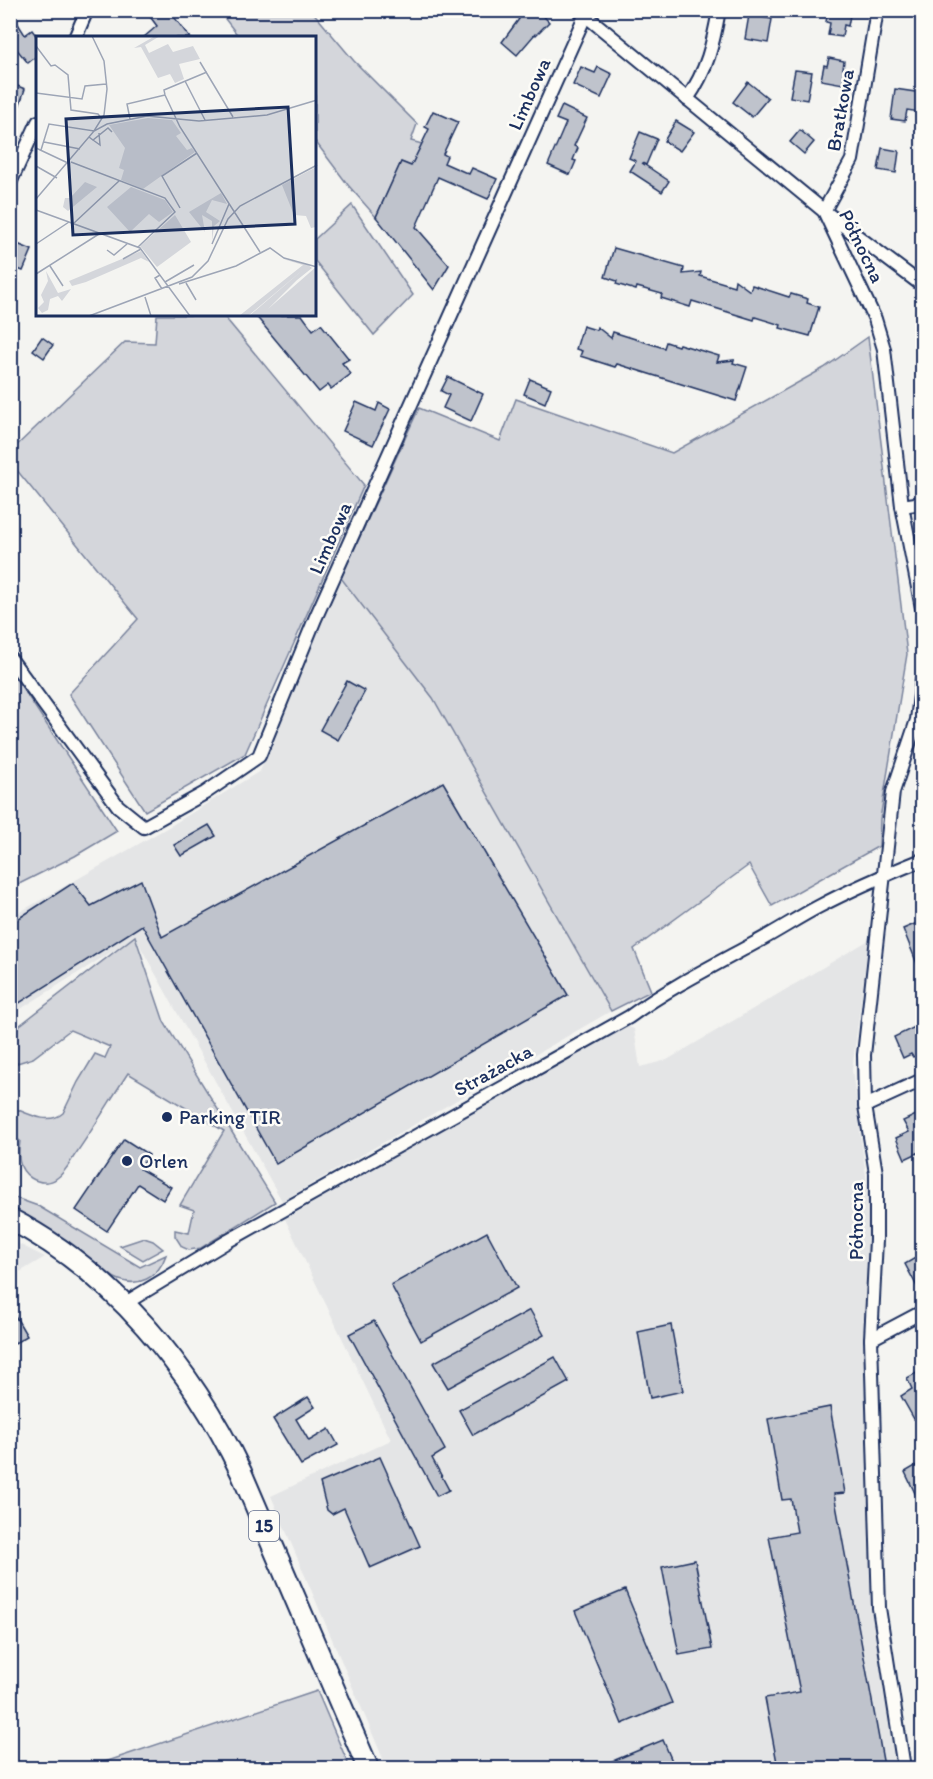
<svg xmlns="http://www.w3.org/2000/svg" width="933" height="1779" font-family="Itim,sans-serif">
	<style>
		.built { fill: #e4e5e6 }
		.green { fill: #d4d6db; stroke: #78829c; stroke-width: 1.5 }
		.building { fill: #bfc3cc; stroke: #1b2f5e; stroke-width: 1.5 }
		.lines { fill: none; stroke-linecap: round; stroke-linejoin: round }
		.minor-casing { stroke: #1b2f5e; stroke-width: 16 }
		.primary-casing { stroke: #1b2f5e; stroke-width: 24 }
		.minor { stroke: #fdfcf7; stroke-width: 12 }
		.primary { stroke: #fdfcf7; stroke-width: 20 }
		.poi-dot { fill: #1b2f5e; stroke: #fdfcf7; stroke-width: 2 }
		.labels { text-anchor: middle; stroke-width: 5; stroke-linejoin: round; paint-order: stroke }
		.shield { fill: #fdfcf7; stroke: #5f6c8c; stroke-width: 1.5 }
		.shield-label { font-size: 18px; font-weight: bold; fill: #1b2f5e }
		.street-label { font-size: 20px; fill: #1b2f5e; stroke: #fdfcf7 }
		.poi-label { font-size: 20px; fill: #1b2f5e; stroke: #fdfcf7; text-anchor: start }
		.inset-road { fill: none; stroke: #9da5b6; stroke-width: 1.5 }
		.view { fill: #1b2f5e; fill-opacity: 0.15; stroke: #1b2f5e; stroke-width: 3 }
		.inset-edge { fill: none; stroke: #1b2f5e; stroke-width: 3 }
	</style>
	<rect width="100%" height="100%" fill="#f4f4f1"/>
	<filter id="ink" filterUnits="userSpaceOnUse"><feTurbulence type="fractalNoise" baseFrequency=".0167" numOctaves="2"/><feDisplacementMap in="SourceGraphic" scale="12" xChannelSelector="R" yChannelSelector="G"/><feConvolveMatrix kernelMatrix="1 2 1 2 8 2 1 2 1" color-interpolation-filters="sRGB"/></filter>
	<g filter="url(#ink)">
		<g class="built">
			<polygon points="341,578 433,698 611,1011 282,1201 135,937 11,1015 11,917 172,825 260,771"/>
			<polygon points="869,940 852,1070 870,1206 875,1613 898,1768 387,1768 271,1496 391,1440 285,1219 627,1026 634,1029 640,1067 667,1060"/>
			<polygon points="10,1240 11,1240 45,1257 11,1277"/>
		</g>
		<g class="green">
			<polygon points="219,11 312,11 354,61 417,124 411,141 422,144 411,166 401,162 376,217 348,185 315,141 315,38 239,37"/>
			<polygon points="352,205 413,295 374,335 315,261 315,239"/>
			<polygon points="157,315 223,315 364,485 245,754 145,811 69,694 138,619 11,463 10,452 125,342 155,343"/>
			<polygon points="868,337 907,654 880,819 879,846 772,906 749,865 634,949 651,991 611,1011 433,698 341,578 419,408 500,441 516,399 672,453 824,368"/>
			<polygon points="10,669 117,831 75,856 11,888"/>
			<path d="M135,936L164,1022L275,1202L201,1248L189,1250L182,1247L175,1236V1230L189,1233L194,1210L180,1205L224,1131L128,1073C111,1099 95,1126 77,1152C71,1160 66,1172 57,1178C50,1184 39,1183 31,1178C17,1169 18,1155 20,1141L11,1136V1107C27,1113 48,1126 63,1113L78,1082L95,1054L105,1058L110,1047L70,1030L33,1058L11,1065V1032Z"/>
			<path d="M10,1196L38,1206L140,1267L166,1255C158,1278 138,1289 115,1278L48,1230L11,1209Z"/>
			<polygon points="144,1238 153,1241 163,1249 143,1260 120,1246"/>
			<polygon points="317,1691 350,1768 87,1768"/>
		</g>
		<g class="building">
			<polygon points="145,10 169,10 190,38 143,38 157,26"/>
			<polygon points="510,10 538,10 549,22 536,35 535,34 517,55 502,42 519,19"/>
			<polygon points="828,10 851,10 848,26 844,25 842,37 828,35 830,23 826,22"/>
			<polygon points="10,11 25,35 32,30 38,38 38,55 28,63 10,41"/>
			<polygon points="749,15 772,19 768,43 745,39"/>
			<polygon points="829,58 844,61 843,69 846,69 843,84 821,80 824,65 827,66"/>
			<polygon points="581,67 595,73 598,67 612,74 601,98 573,85"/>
			<polygon points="795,70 812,72 807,100 790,97"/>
			<polygon points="748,82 768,98 752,117 733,102"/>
			<polygon points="10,83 25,89 19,107 10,103"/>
			<polygon points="895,89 922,93 920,112 907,110 905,121 891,119"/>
			<polygon points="562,106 587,118 574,146 578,148 573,160 576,161 570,175 548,165 566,123 556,119"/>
			<polygon points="433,111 458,122 443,154 447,156 444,163 469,174 472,168 497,179 488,199 438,177 416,227 449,265 434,290 376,217 401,162 411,166 429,129 425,127"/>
			<polygon points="676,121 694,132 680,151 664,141"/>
			<polygon points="800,130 814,142 804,154 790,142"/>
			<polygon points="640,132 657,139 646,165 642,163 669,181 662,192 630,171 636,161 629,158"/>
			<polygon points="882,148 899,151 896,173 878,170"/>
			<polygon points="15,243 32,250 23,271 10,266 10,255"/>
			<polygon points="614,248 684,268 683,274 701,272 700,276 734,286 735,280 750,291 752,285 789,297 791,294 808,299 807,303 819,307 810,336 780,328 781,325 755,317 754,320 692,301 690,307 661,298 662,294 637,287 636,290 616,284 617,281 605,277"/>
			<polygon points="255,315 302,315 313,330 321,324 349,359 342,363 351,374 331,389 328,385 319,392"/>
			<polygon points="583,326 596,330 597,327 611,338 613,332 664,348 666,342 678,346 679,344 719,356 717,362 734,360 733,363 747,367 736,401 617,364 615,367 580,356 582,351 576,349"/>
			<polygon points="42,337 53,345 44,358 33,350"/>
			<polygon points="448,377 483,394 471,421 443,408 449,395 441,391"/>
			<polygon points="530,379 551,388 545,403 524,394"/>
			<polygon points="356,402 376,411 379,403 390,409 373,445 343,431"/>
			<polygon points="347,681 365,691 338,740 320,730"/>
			<polygon points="443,782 568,995 276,1164 142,925 10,1009 10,924 73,883 91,906 141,880 162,937"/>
			<polygon points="209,825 216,836 181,856 174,845"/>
			<polygon points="922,921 922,976 903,929"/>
			<polygon points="917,1026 922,1038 922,1052 913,1057 911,1054 903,1058 894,1037"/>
			<polygon points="918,1114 922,1124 922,1151 905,1159 896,1138 909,1132 903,1121"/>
			<polygon points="124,1139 149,1155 140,1169 171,1187 163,1200 138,1184 107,1231 76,1210"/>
			<polygon points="487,1232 517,1288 421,1341 391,1285"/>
			<polygon points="922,1254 922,1296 905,1264"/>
			<polygon points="10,1307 27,1336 15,1343 10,1335"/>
			<polygon points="530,1310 544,1335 448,1388 433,1363"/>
			<polygon points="374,1321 445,1450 432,1458 449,1490 437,1496 349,1334"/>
			<polygon points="671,1325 683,1391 650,1398 638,1332"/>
			<polygon points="555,1357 569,1382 473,1435 459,1410"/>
			<polygon points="922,1370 922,1415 914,1419 901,1396 912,1389 907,1378"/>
			<polygon points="308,1397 315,1407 296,1419 309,1441 329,1429 338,1445 301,1465 273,1419"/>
			<polygon points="830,1407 845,1493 834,1494 884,1766 873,1768 778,1768 765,1698 800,1692 769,1537 797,1532 791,1499 782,1500 768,1419"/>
			<polygon points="380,1457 420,1546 370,1568 344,1508 332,1514 327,1510 320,1483"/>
			<polygon points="922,1462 922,1508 905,1472"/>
			<polygon points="695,1560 712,1649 679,1655 662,1567"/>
			<polygon points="625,1590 672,1703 622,1724 575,1611"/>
			<polygon points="663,1740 675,1768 596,1768"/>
		</g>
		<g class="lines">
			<defs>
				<g id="minor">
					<polyline points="579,10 824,211 875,319 884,349 902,506 922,608"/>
					<polyline points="877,10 852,160 824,211 922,285"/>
					<polyline points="75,38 87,10"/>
					<path d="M687,99C707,71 713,44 719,10"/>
					<polyline points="10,183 38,122"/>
					<polyline points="902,506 922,503"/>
					<polyline points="10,658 118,806 144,827 205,793 259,756 315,619 585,16"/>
					<polyline points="865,1106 922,1080"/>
					<path d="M124,1304L228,1241L629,1017C669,988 711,967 755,943C776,932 797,918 818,907C852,889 887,874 922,860"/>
					<polyline points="871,1339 922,1312"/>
					<polyline points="904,1768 879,1608 871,1339 876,1240 876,1173 865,1106 864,1055 893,792 917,720 922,679"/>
				</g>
				<path id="primary" d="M10,1219C113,1272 192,1369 241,1472L368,1768"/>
			</defs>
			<use href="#minor" class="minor-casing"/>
			<use href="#primary" class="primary-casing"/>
			<use href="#minor" class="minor"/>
			<use href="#primary" class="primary"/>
		</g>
	</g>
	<g class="poi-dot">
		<circle cx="167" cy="1117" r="6"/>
		<circle cx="127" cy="1161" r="6"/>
	</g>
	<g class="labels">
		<rect class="shield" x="249" y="1511" width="30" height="30" rx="4.5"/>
		<g class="shield-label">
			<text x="264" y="1532">15</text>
		</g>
		<g class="street-label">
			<text transform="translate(529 94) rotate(-66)" y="7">Limbowa</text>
			<text transform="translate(840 110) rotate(-80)" y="7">Bratkowa</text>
			<text transform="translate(862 246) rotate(64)" y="7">Północna</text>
			<text transform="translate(330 538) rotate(-66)" y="7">Limbowa</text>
			<text transform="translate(493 1070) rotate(-29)" y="7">Strażacka</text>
			<text transform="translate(856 1221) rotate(-90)" y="7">Północna</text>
		</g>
		<g class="poi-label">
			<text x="179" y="1124">Parking TIR</text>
			<text x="139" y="1168">Orlen</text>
		</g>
	</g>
	<g transform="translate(36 36)">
		<rect width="280" height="280" fill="#f4f4f1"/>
		<path d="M119,0H124L109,9L113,17L132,8L137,16L157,10L164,23L143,28L148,43L139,47L134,38L122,42L105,11L98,12ZM112,82L136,84L145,97L140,100L151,114L156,112L159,116L107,153L85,144L88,134L83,132L89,112L73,89ZM280,131V191L275,192L270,180L258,179L246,149ZM49,146L61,151L32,175L27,171L29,162H34ZM95,151L129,164L137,176L123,186L113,178L94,196L71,171ZM185,157L191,168L176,164L170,176L184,185L178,190L176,205V185L166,179L169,196L153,176ZM139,179L155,206L121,231L104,210ZM105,215L113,226L105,222L50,246L36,250L33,245ZM247,223L271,228L276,232L261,244L232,273L280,231V280H213L269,232L212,280H203L267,229ZM10,235L22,257L35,253L26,265L22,260L14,263L12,274L6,277L2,272L8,266L5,259L12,245Z" fill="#d4d6db"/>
		<path class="inset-road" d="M0,10L15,30L19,29L32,39L35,74L62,78L66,83M164,26L197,81M171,36L128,54L129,59L144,91L224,216M149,45L169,84M0,57L46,63L49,50L70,48M94,83L91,68L129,59M53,101L57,104L72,92L76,96M57,104L64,109L63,97M8,106L44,113M0,112L34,128M5,114L13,88L58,95L68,79L71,53L68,25L56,0M35,126L129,162L139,176L102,211M0,130L21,142M0,163L58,95L71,88L111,80L163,85L231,79L281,64M144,172L126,140L161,117M0,174L104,212L154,280M37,188L83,145M0,208L33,186M176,208L193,168M71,214L78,219L91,208M87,223L105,213M14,230L27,250M0,238L63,198M124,239L119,242L126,253M129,246L158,229M150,247L160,264M143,248L200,230L234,212L248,222L281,231M109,261L115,280M53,280L156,241L172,225L192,183L204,170L281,129"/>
		<path class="view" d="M252,71L259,188L37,199L30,83Z"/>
		<rect width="280" height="280" class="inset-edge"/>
	</g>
	<rect width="933" height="1779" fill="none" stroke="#fdfcf7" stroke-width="36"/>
	<rect x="18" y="18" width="897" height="1743" fill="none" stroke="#1b2f5e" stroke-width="2" filter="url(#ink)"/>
</svg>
